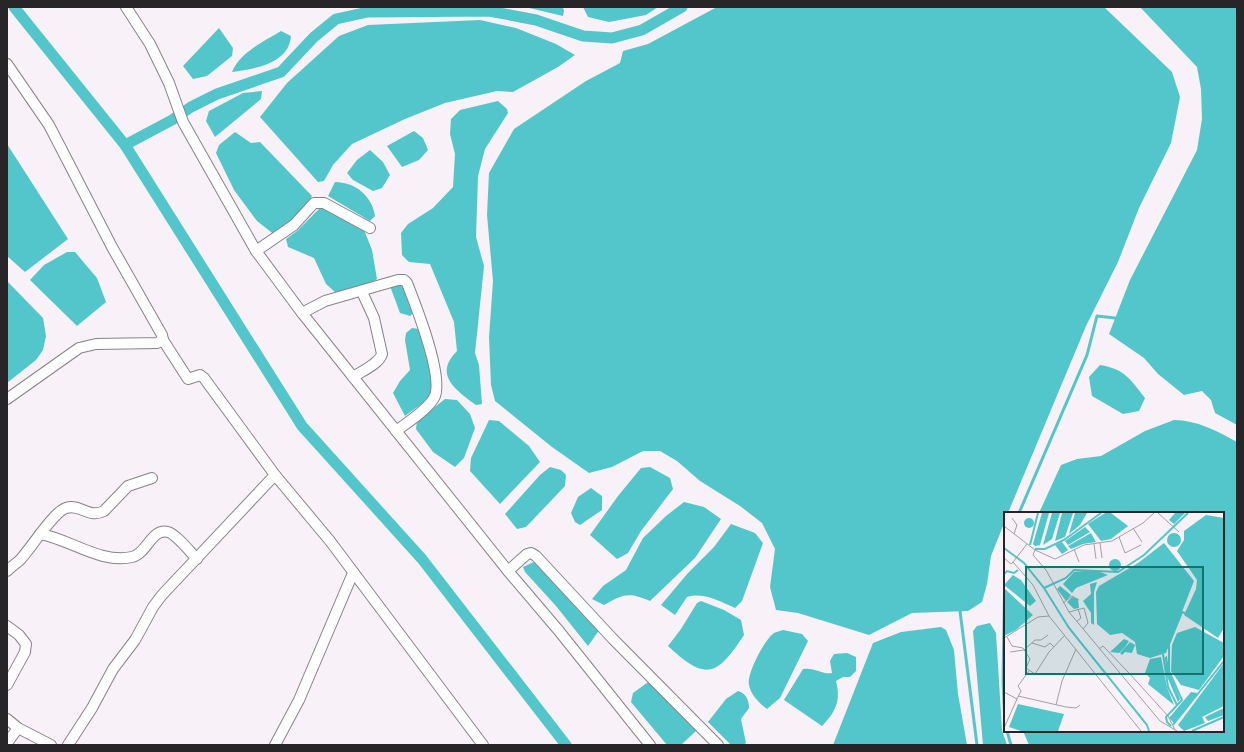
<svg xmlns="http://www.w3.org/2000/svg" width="1244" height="752" font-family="'Space Grotesk',sans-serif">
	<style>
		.water { fill: #52c6ca }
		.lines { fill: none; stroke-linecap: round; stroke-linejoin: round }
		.stream { stroke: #52c6ca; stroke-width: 3 }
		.canal { stroke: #52c6ca; stroke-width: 11 }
		.minor-casing { stroke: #898389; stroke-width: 12 }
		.minor { stroke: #fff; stroke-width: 10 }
		.inset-river { fill: none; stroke: #52c6ca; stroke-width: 2 }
		.inset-road { fill: none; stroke: #a59fa5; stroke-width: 1 }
		.view { fill: #0f766e; fill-opacity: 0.15; stroke: #0f766e; stroke-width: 2 }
		.inset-edge { fill: none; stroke: #282528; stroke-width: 2 }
	</style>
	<rect width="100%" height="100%" fill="#f8f1f8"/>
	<g class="water">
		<polygon points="525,7 563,7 564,11 563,16"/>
		<polygon points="583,7 658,7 646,15 609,22 588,17"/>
		<polygon points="717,7 1104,7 1172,72 1180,97 1171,143 1139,208 1118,262 1086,326 1008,513 1005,513 1005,521 991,556 987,584 982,602 968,611 912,613 869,635 798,613 776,610 770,587 775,549 762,523 740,506 700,481 677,461 660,451 643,451 612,467 589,473 552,447 495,401 491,385 489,337 493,281 487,215 489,173 514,129 586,81 620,63 623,51 648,44"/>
		<polygon points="1140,7 1237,7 1237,425 1215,413 1211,400 1202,391 1184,395 1158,374 1144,358 1109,334 1130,280 1197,150 1202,119 1201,89 1197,67"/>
		<polygon points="480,20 516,28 556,44 575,55 558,67 513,92 497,91 445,103 405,119 352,144 333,165 324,181 318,182 260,117 287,83 339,36 368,25"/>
		<polygon points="219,28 233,48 232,56 207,76 193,79 183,66"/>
		<path d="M281,31L291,36C289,64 254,69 232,72C240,52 263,42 281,31Z"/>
		<polygon points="262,91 261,99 215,137 206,121 209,111 243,93"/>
		<path d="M498,101L507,109L508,113L485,149L478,176L476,237L484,266L475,353L479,365L482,404L476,405C456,390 433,375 457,351L454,322L430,264L409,262L402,255L401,233L408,224L433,208L453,187L455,154L450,134L451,119L460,110Z"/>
		<polygon points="414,131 423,138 428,150 419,160 402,167 387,146"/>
		<polygon points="235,132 251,143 260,142 312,196 297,222 276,236 257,221 234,190 216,153 219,145"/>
		<polygon points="7,144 68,239 25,272 7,256"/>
		<polygon points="370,150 383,162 390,175 382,188 373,191 353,180 347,173 357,160"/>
		<path d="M335,182C355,182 372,196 375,216L370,221L328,196Z"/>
		<polygon points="322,206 362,225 372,250 377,279 367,287 335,292 326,284 314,258 288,247 286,239 297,231"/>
		<polygon points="67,252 75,252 97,278 106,302 77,326 30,280 44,265"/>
		<polygon points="7,281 43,318 46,336 43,350 36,360 7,383"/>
		<polygon points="402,281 415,312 410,316 400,313 390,286"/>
		<polygon points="412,328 420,329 435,387 427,400 405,416 393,393 400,381 410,370 405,340 406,333"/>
		<path d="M1100,365C1125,369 1130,379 1145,398L1139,411L1123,414L1092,396L1089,377Z"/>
		<polygon points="445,399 457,400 470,414 475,428 464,458 455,467 433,452 416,429 417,421"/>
		<polygon points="489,420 499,421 529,446 540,462 500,504 470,471 471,458"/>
		<path d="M1174,420C1196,420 1218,431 1237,442V745H1029L1023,731H1223V513H1039L1061,465L1077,459L1101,456L1145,431Z"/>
		<polygon points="550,467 561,470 566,475 565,486 526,527 517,529 505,514 540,475"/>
		<polygon points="650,467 670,478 673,489 641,531 628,553 617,559 590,535 618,496 641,468"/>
		<polygon points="591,488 602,496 602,510 580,525 575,522 571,513 578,497"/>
		<path d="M684,502L704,507L721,519L695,558L650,601C628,592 624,594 604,605L592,599L603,586L626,570L643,538L666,516Z"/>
		<path d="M731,524L755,533L763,543L742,601L735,608C719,601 704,592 687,597L675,615L661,605L688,573L714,547Z"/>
		<polygon points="536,561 600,629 588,646 556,606 525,572 523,567"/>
		<path d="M701,601L724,610L741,620L744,635C717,676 706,682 668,646L681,629L697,603Z"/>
		<polygon points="990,623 996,633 1002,730 1007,745 983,745 973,631 977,626"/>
		<polygon points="941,627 946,630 954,650 958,694 967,745 833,745 873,643 901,632"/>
		<path d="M783,630L802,634L808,641L780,698L767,709C759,703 751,695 749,685C746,674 765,639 774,633C776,632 780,631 783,630Z"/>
		<path d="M847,653L856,657V671L850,677H843L836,681C841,700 836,712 822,726L784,700L803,669C814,667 824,675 832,673L830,661L834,654Z"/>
		<polygon points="651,680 682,710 696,731 681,745 667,745 631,702 633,693"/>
		<path d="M738,691C746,693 749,700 749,708L741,719L746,743L743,745H731L708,722L726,699Z"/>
	</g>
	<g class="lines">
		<g class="stream">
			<polyline points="1019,513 1087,355 1097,316 1115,318"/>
			<polyline points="1005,566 1003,681 1005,726"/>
			<polyline points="960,611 977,745"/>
			<polyline points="1007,731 1011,745"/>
		</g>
		<g class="canal">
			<polyline points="14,7 125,145 302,426 422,559 566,745"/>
			<polyline points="125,145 172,120 191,107 217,94 281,72 314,37 336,19 368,12 489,11 536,20 583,36 612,38 642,30 682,7"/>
		</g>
		<defs>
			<g id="minor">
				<polyline points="126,7 150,44 169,83 183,122 256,251 302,313 508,571 559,631 650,745"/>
				<polyline points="7,64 49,125 112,247 162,335 163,340 157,343 96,344 79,348 7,399"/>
				<polyline points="256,251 294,225 314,203 324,203 370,228"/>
				<path d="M302,313L325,301L398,280H404L407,283C416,306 443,374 435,396C430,408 407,423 396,431"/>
				<polyline points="163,340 188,379 200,375 204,378 275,475 330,541 483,745"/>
				<path d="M353,377C362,371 379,364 382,354L374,318L362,292"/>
				<path d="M40,534C70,539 100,564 132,557C147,554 151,528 168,532C176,534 191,553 197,559"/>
				<path d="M7,571C11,567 15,564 19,561C30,550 53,512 66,508C80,503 88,519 104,511L128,486L152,478"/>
				<polyline points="508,571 527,554 531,553 536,556 613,639 718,745"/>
				<polyline points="7,626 19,635 26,644 25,652 7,685"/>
				<polyline points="7,719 18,728 51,745"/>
				<polyline points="7,743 18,728"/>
				<polyline points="68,745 92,708 113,669 135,640 153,607 162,595 275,475"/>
				<polyline points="275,745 299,700 353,573"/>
			</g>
		</defs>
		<use href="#minor" class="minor-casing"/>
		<use href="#minor" class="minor"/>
	</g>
	<g transform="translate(1004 512)">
		<rect width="220" height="220" fill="#f8f1f8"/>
		<path d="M38,1H45L36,33L31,34L29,32ZM48,1H56L48,27L39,33ZM58,1H69L61,25L51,29ZM71,1H83L76,13L65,22ZM101,1H107L124,14L107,27L97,29L84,12ZM171,1H181L170,12L165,8ZM202,3L220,6V116L214,126L180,103L192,77L193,68L173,39L180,28V19ZM20 11a5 5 0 1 1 10 0a5 5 0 1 1-10 0ZM81,15L86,20L64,33L61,29ZM163 28a7 7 0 1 1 14 0a7 7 0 1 1-14 0ZM87,21L92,30L79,32L67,37L64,34ZM58,30L64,38L58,42L51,33ZM160,31L190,69L162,141L146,146L133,142L131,130L118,121L106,123L93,112L92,80L95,74L134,51ZM105 53a6 6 0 1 1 12 0a6 6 0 1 1-12 0ZM91,58L104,63L72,76L68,81L59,72L70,60ZM9,63L17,68L32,89L26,94L0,73ZM93,70L90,80V113L87,111V101L79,89L87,82L86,72ZM56,74L67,83L62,89L53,77ZM0,76L29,103L12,118L0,124ZM68,85L74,87L75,96L70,97L63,90ZM191,115L220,131V144L195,178L177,173L167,159L168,133L173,121ZM120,127L125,129L121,135L115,141L106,140ZM126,130L131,133L128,141L121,140L118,143L116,141ZM163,144L165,159L176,187L174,190L162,162L161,145ZM157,145L163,175L170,193L144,172L146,166L141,161L146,147ZM220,151V194L198,205L201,211L180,219L174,213ZM187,180L194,181L170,211L165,206ZM14,192L60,202L54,219H17L5,215ZM220,196V203L204,209L201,205Z" fill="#52c6ca"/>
		<path class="inset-river" d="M26,33L34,1M0,36L20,51L40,76L65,116L143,213L145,219M31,37H41L60,28L97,1M0,62L3,59L10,61L14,58M40,76L62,66L70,58L114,60L140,43L184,1M159,142L164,175L173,193M169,213L220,149M167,214L163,210L162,205L178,188L165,159V132L178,100L181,101M188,219L220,205"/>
		<path class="inset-road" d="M154,1L175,20M8,6L13,13L10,22M0,14L31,38L51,47L80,33L108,29L139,11L150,1M129,16L138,30M115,25L121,41L137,33M96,31L98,46M90,32L92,47M70,37L75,50M31,38L29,43L42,58L65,100L156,209L173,219M0,46L7,52L9,50M59,91L68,84L75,88M65,100L80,96L84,111L79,117M45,104L137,219M73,109L77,106L74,97M3,125L8,134L19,136L26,147L22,156L31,162L45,140L61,123M0,126L34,105L45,104L29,73L9,50L23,32M28,131L41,135L46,131L50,135M95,137L99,134L125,161L164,204L171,218M6,140L20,138L31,128H37L44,123M0,180L13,187L17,179L14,174L25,159M14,184L62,195L72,196L76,193M52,193L58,169L72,137M0,216L13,187"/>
		<path class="view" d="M22,55H199V162H22Z"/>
		<rect width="220" height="220" class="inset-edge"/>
	</g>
	<rect width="1244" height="752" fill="none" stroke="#282528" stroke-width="16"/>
</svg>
